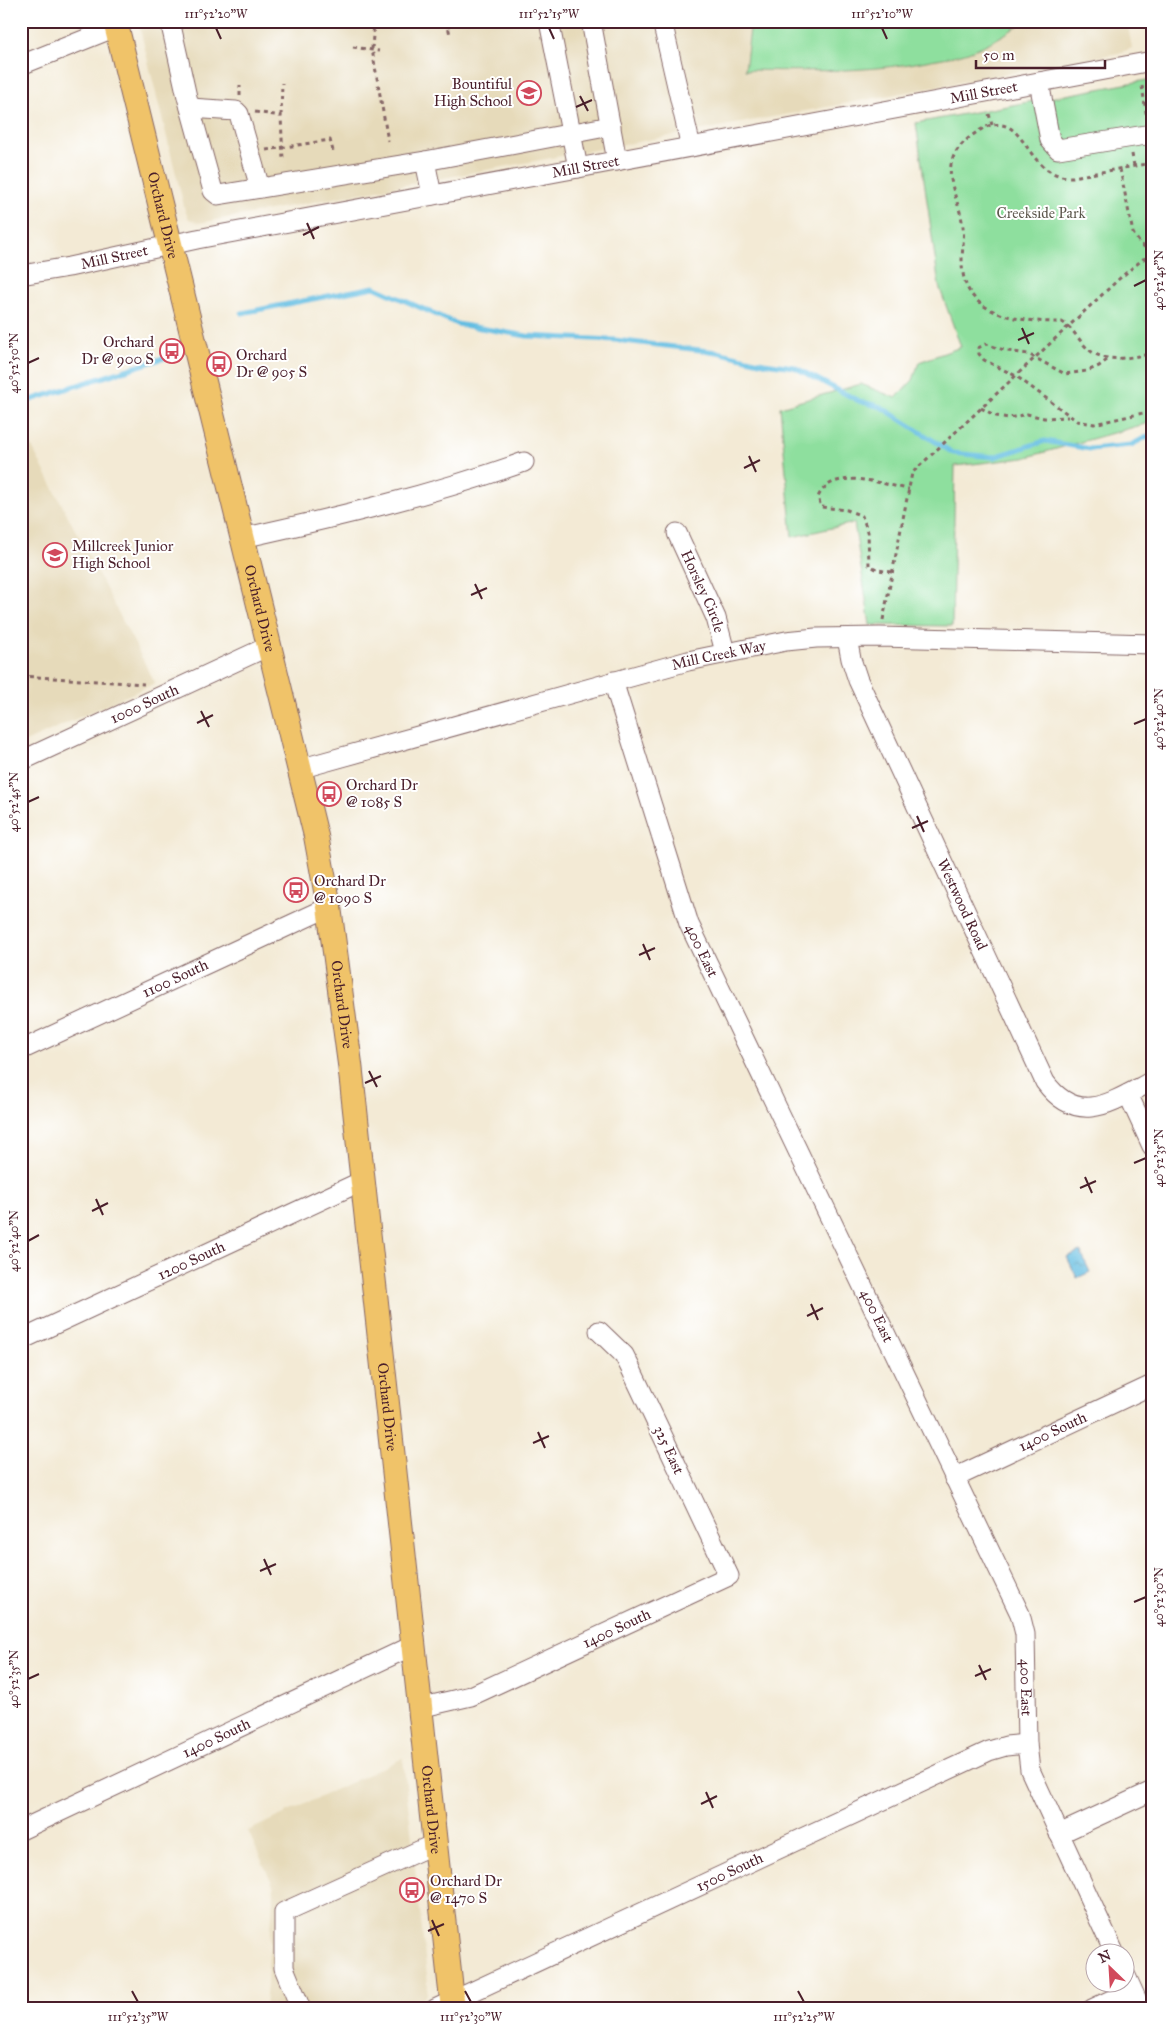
<svg xmlns="http://www.w3.org/2000/svg" width="1173" height="2030" font-family="'IM FELL Great Primer',serif">
	<style>
		.built { fill: #e6daba }
		.green { fill: #8edf9e; stroke: #6c7f64 }
		.water { fill: url(#water-ripples); stroke: #576e86 }
		.lines { fill: none; stroke-linecap: round; stroke-linejoin: round }
		.stream { stroke: #64bee2; stroke-width: 5 }
		.minor-casing { stroke: #856666; stroke-width: 21 }
		.major-casing { stroke: #856666; stroke-width: 26 }
		.path { stroke: #856666; stroke-width: 3; stroke-dasharray: 4 4; stroke-linecap: butt }
		.minor { stroke: #fff; stroke-width: 19 }
		.major { stroke: #f0c369; stroke-width: 24 }
		.ticks { fill: none; stroke: #4a1f2b; stroke-width: 2 }
		.labels { text-anchor: middle; stroke-width: 4; stroke-linejoin: round; paint-order: stroke }
		.poi-label { font-size: 15px; fill: #4a1f2b; stroke: #fff; text-anchor: start }
		.street-label { font-size: 15px; fill: #4a1f2b; stroke: #fff }
		.park-label { font-size: 15px; fill: #5e594e; stroke: #fff }
		.neatline { fill: none; stroke: #4a1f2b; stroke-width: 2 }
		.ticks-label { font-size: 12px; text-anchor: middle; fill: #4a1f2b }
	</style>
	<defs>
		<pattern id="water-ripples" width="26" height="14" patternUnits="userSpaceOnUse" patternTransform="scale(1.25)"><rect width="26" height="14" fill="#64bee2"/><path d="M2 4q2-2 4 0t4 0M15 11q2-2 4 0t4 0" fill="none" stroke="#549ab7"/></pattern>
	</defs>
	<rect width="100%" height="100%" fill="#fff"/>
	<filter id="ink" filterUnits="userSpaceOnUse"><feTurbulence type="fractalNoise" baseFrequency=".02" numOctaves="2"/><feDisplacementMap in="SourceGraphic" scale="10" xChannelSelector="R" yChannelSelector="G"/><feConvolveMatrix kernelMatrix="1 2 1 2 8 2 1 2 1" color-interpolation-filters="sRGB"/></filter>
	<filter id="wash" filterUnits="userSpaceOnUse"><feTurbulence type="fractalNoise" baseFrequency=".0096" numOctaves="4" result="noise"/><feDisplacementMap in="SourceGraphic" scale="20" xChannelSelector="R" yChannelSelector="G"/><feGaussianBlur stdDeviation="1.12" result="paint"/><feColorMatrix in="noise" values="0 0 0 0 0 0 0 0 0 0 0 0 0 0 0 0 0 1.4 0 .05"/><feComposite in="paint" operator="in"/></filter>
	<g filter="url(#wash)">
		<rect width="100%" height="100%" fill="#f3ead5"/>
		<g class="built">
			<polygon points="138,21 1127,21 1132,48 1119,53 199,223 189,219 185,210"/>
			<polygon points="21,426 155,683 21,744"/>
			<polygon points="403,1758 428,1984 427,1994 424,1998 404,2009 265,2009 274,1887 248,1831"/>
		</g>
		<g class="green">
			<path d="M751,21H1025C1008,33 988,45 968,52C957,56 943,58 931,60C869,73 808,71 745,70Z"/>
			<polygon points="1152,79 1152,422 1024,458 955,466 952,626 870,625 854,523 792,537 780,407 861,384 896,398 913,380 919,362 961,347 939,286 916,123"/>
		</g>
		<polygon class="water" points="1080,1251 1090,1272 1077,1278 1067,1257"/>
		<g class="lines">
			<g class="stream">
				<polyline points="242,313 374,287 457,324 527,336 615,340 717,352 764,363 794,367 859,401 881,407 953,453 994,457 1045,441 1090,449 1131,445 1152,434"/>
				<polyline points="21,403 164,358"/>
			</g>
		</g>
	</g>
	<g filter="url(#ink)">
		<g class="lines">
			<defs>
				<g id="minor">
					<polyline points="170,21 187,97 213,191 218,195 425,161 611,126"/>
					<polyline points="549,21 578,168"/>
					<polyline points="591,21 617,161"/>
					<polyline points="662,21 691,147"/>
					<polyline points="21,65 116,27"/>
					<polyline points="1039,82 1050,140 1058,149 1152,134"/>
					<polyline points="190,108 236,111 239,114 260,188"/>
					<polyline points="425,161 432,195"/>
					<path id="s1" d="M21,275L69,267L197,239L1152,61"/>
					<path id="s2" d="M677,533L716,618L725,652"/>
					<path d="M242,538C337,517 432,495 524,462"/>
					<path id="s3" d="M847,638L851,659L858,680L1045,1082C1078,1127 1112,1102 1152,1081"/>
					<path id="s4" d="M613,681L689,924L1020,1614L1025,1634L1027,1744L1030,1770L1114,1952"/>
					<path id="s5" d="M21,761L269,646"/>
					<path id="s6" d="M299,769L688,661L786,641L816,638L880,637L1152,644"/>
					<path id="s7" d="M21,1050L329,907"/>
					<polyline points="1128,1094 1152,1146"/>
					<path id="s8" d="M21,1340L362,1181"/>
					<path id="s9" d="M954,1478L1152,1385"/>
					<path id="s10" d="M419,1708L471,1696L729,1576L631,1369L624,1355L599,1331"/>
					<path id="s11" d="M21,1830L412,1646"/>
					<polyline points="1059,1834 1152,1791"/>
					<polyline points="1126,1976 1141,2009"/>
					<polyline points="301,2009 284,1968 284,1912 434,1844"/>
					<path id="s12" d="M435,2009L989,1751L1006,1746L1027,1744"/>
					<polyline points="1092,2009 1132,1990"/>
				</g>
				<g id="major">
					<path id="s13" d="M115,21L316,836L329,907L350,1064L453,2009"/>
				</g>
			</defs>
			<use href="#minor" class="minor-casing"/>
			<use href="#major" class="major-casing"/>
			<g class="path">
				<polyline points="374,21 372,49 388,141"/>
				<polyline points="447,21 450,35"/>
				<polyline points="146,26 153,21"/>
				<polyline points="353,47 379,51"/>
				<polyline points="1142,86 1147,118"/>
				<polyline points="240,96 240,85"/>
				<polyline points="255,112 281,116 283,160"/>
				<polyline points="989,114 992,125"/>
				<polyline points="281,116 282,83"/>
				<polyline points="266,150 330,140 333,151"/>
				<polyline points="1132,154 1134,166"/>
				<path d="M1152,163L1073,177C1026,178 1028,119 993,125C985,126 977,132 970,137C933,166 959,193 963,227C965,242 960,258 963,273C969,318 1027,322 1062,322C1072,328 1077,337 1084,345C1103,366 1127,357 1152,354"/>
				<polyline points="1120,169 1133,233 1139,242 1152,254"/>
				<polyline points="1107,360 1099,366 1087,371 1065,374 1028,354 1007,351 986,344 978,348 979,354 984,360 1016,376 1077,421 1094,424 1152,411"/>
				<polyline points="981,408 996,416 1009,418 1027,414 1044,418 1068,417"/>
				<path d="M892,572L878,570L869,565L868,532L862,516L847,510L821,507L818,497C833,465 883,485 909,489"/>
				<polyline points="21,597 25,629 21,636"/>
				<polyline points="883,620 912,473 1120,278 1143,259 1152,257"/>
				<polyline points="21,676 144,684"/>
			</g>
			<use href="#minor" class="minor"/>
			<use href="#major" class="major"/>
		</g>
	</g>
	<path class="ticks" d="M216,28L221,39M549,28L554,39M882,28L887,39M580,96L588,111M576,107L592,100M307,223L314,239M303,235L319,227M1134,286L1146,280M1022,328L1029,344M1018,340L1034,333M28,363L39,358M749,456L756,472M744,468L760,460M475,584L482,599M471,595L487,588M201,711L209,727M197,723L213,715M1134,724L1146,719M28,802L39,797M917,816L924,832M912,828L928,821M643,944L650,960M639,955L655,948M369,1071L377,1087M365,1083L381,1076M1134,1163L1146,1158M1085,1177L1092,1193M1080,1188L1096,1181M96,1199L103,1215M92,1211L108,1203M28,1241L39,1235M811,1304L818,1320M807,1316L823,1308M538,1432L545,1448M533,1443L549,1436M264,1559L271,1575M260,1571L276,1564M1134,1602L1146,1597M979,1665L986,1680M975,1676L991,1669M28,1679L39,1674M706,1792L713,1808M701,1804L717,1796M432,1920L439,1936M428,1931L444,1924M132,1991L138,2002M465,1991L471,2002M798,1991L804,2002"/>
	<defs>
		<symbol id="school-ring" viewBox="-11 -11 22 22"><circle r="9.5" fill="#fff" stroke="#d1495b" stroke-width="1.5"/><path d="M0-5L7-2L0 1L-7-2ZM-4 1L0 2.5L4 1V4Q0 6-4 4Z" fill="#d1495b"/></symbol>
		<symbol id="bus-ring" viewBox="-11 -11 22 22"><circle r="9.5" fill="#fff" stroke="#d1495b" stroke-width="1.5"/><path d="M-5-6H5V4H4V6H2V4H-2V6H-4V4H-5ZM-3.5-4V0h7V-4ZM-3.5 1.2v1.5H-2V1.2ZM2 1.2v1.5H3.5V1.2Z" fill="#d1495b"/></symbol>
	</defs>
	<g fill-rule="evenodd">
		<use href="#school-ring" x="515" y="79" width="28" height="28"/>
		<use href="#bus-ring" x="158" y="337" width="28" height="28"/>
		<use href="#bus-ring" x="205" y="350" width="28" height="28"/>
		<use href="#school-ring" x="41" y="541" width="28" height="28"/>
		<use href="#bus-ring" x="315" y="780" width="28" height="28"/>
		<use href="#bus-ring" x="282" y="876" width="28" height="28"/>
		<use href="#bus-ring" x="398" y="1876" width="28" height="28"/>
	</g>
	<g class="labels">
		<g class="poi-label">
			<text x="512" y="89" text-anchor="end">Bountiful<tspan x="512" dy="17">High School</tspan></text>
			<text x="154" y="347" text-anchor="end">Orchard<tspan x="154" dy="17">Dr @ 900 S</tspan></text>
			<text x="236" y="360">Orchard<tspan x="236" dy="17">Dr @ 905 S</tspan></text>
			<text x="72" y="551">Millcreek Junior<tspan x="72" dy="17">High School</tspan></text>
			<text x="346" y="790">Orchard Dr<tspan x="346" dy="17">@ 1085 S</tspan></text>
			<text x="314" y="886">Orchard Dr<tspan x="314" dy="17">@ 1090 S</tspan></text>
			<text x="430" y="1886">Orchard Dr<tspan x="430" dy="17">@ 1470 S</tspan></text>
		</g>
		<g class="street-label">
			<text dy="5" stroke="none"><textPath href="#s1" startOffset="980">Mill Street</textPath></text>
			<text dy="5" stroke="none"><textPath href="#s1" startOffset="575">Mill Street</textPath></text>
			<text dy="5" stroke="none"><textPath href="#s13" startOffset="200">Orchard Drive</textPath></text>
			<text dy="5" stroke="none"><textPath href="#s1" startOffset="95">Mill Street</textPath></text>
			<text dy="5" stroke="none"><textPath href="#s2" startOffset="64">Horsley Circle</textPath></text>
			<text dy="5" stroke="none"><textPath href="#s13" startOffset="605">Orchard Drive</textPath></text>
			<text dy="5" stroke="none"><textPath href="#s6" startOffset="435">Mill Creek Way</textPath></text>
			<text dy="5" stroke="none"><textPath href="#s5" startOffset="136">1000 South</textPath></text>
			<text dy="5" stroke="none"><textPath href="#s3" startOffset="291">Westwood Road</textPath></text>
			<text dy="5" stroke="none"><textPath href="#s4" startOffset="284">400 East</textPath></text>
			<text dy="5" stroke="none"><textPath href="#s7" startOffset="170">1100 South</textPath></text>
			<text dy="5" stroke="none"><textPath href="#s13" startOffset="1010">Orchard Drive</textPath></text>
			<text dy="5" stroke="none"><textPath href="#s8" startOffset="188">1200 South</textPath></text>
			<text dy="5" stroke="none"><textPath href="#s4" startOffset="689">400 East</textPath></text>
			<text dy="5" stroke="none"><textPath href="#s13" startOffset="1415">Orchard Drive</textPath></text>
			<text dy="5" stroke="none"><textPath href="#s9" startOffset="109">1400 South</textPath></text>
			<text transform="translate(669 1450) rotate(65)" y="5">325 East</text>
			<text dy="5" stroke="none"><textPath href="#s10" startOffset="214">1400 South</textPath></text>
			<text dy="5" stroke="none"><textPath href="#s4" startOffset="1094">400 East</textPath></text>
			<text dy="5" stroke="none"><textPath href="#s11" startOffset="216">1400 South</textPath></text>
			<text dy="5" stroke="none"><textPath href="#s13" startOffset="1820">Orchard Drive</textPath></text>
			<text dy="5" stroke="none"><textPath href="#s12" startOffset="325">1500 South</textPath></text>
		</g>
		<g class="park-label">
			<text x="1041" y="218">Creekside Park</text>
		</g>
	</g>
	<rect width="1173" height="2030" fill="none" stroke="#fff" stroke-width="55"/>
	<g transform="translate(1110 1968) rotate(335)"><circle r="24" fill="#ffffff" stroke="#b7a5aa"/>
	<path d="M0-4L9 19L0 12L-9 19Z" fill="#d1495b"/>
	<text y="-8" font-size="14" font-weight="bold" text-anchor="middle" fill="#4a1f2b">N</text>
	</g>
	<path d="M976 60v8h129v-8" fill="none" stroke="#4a1f2b" stroke-width="2.5"/>
	<text x="983" y="60" font-size="15" fill="#4a1f2b" stroke="#ffffff" stroke-width="4" paint-order="stroke">50 m</text>
	<rect x="28" y="28" width="1118" height="1974" class="neatline"/>
	<g class="ticks-label">
		<text x="216" y="18">111°52'20"W</text>
		<text x="549" y="18">111°52'15"W</text>
		<text x="882" y="18">111°52'10"W</text>
		<text transform="translate(1159 280) rotate(-90)" y="4">40°52'45"N</text>
		<text transform="translate(14 363) rotate(-90)" y="4">40°52'50"N</text>
		<text transform="translate(1159 719) rotate(-90)" y="4">40°52'40"N</text>
		<text transform="translate(14 802) rotate(-90)" y="4">40°52'45"N</text>
		<text transform="translate(1159 1158) rotate(-90)" y="4">40°52'35"N</text>
		<text transform="translate(14 1241) rotate(-90)" y="4">40°52'40"N</text>
		<text transform="translate(1159 1597) rotate(-90)" y="4">40°52'30"N</text>
		<text transform="translate(14 1679) rotate(-90)" y="4">40°52'35"N</text>
		<text x="138" y="2021">111°52'35"W</text>
		<text x="471" y="2021">111°52'30"W</text>
		<text x="804" y="2021">111°52'25"W</text>
	</g>
</svg>
